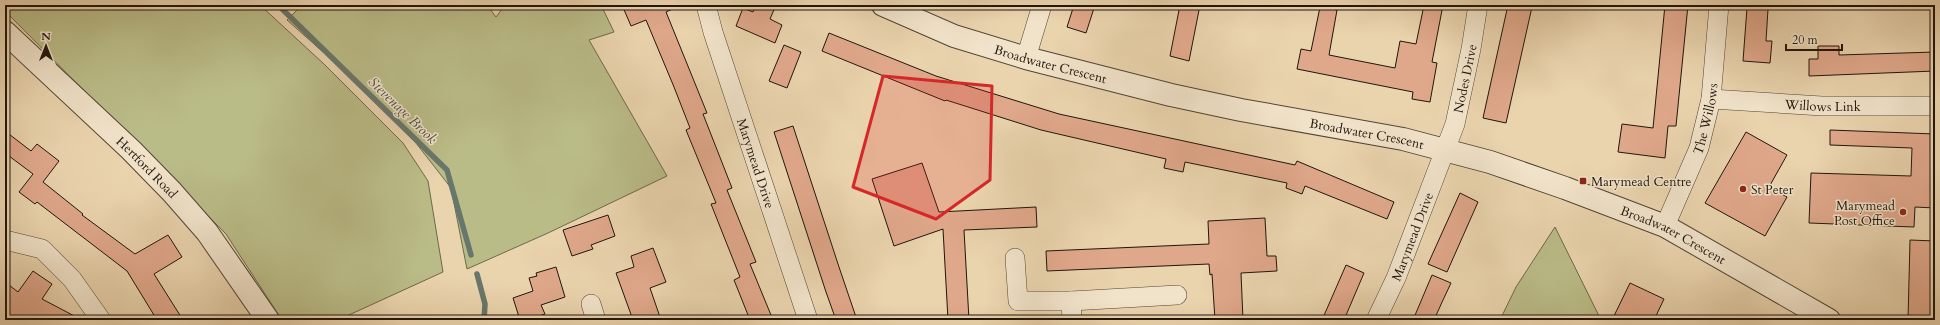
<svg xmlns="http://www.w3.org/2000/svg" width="1940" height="325" font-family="Cardo,serif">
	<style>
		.green { fill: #babc88; stroke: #6d684a }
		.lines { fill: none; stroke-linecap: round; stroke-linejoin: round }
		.stream { stroke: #68776b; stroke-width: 5.5 }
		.building { fill: #e0a88b; stroke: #20150c }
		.minor-casing { stroke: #524534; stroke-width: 20 }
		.tertiary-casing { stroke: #524534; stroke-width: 24 }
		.minor { stroke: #f1e3ca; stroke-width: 19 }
		.tertiary { stroke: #f1e3ca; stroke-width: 22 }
		.marked { fill: #d62828; fill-opacity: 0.2; stroke: #d62828; stroke-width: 3; stroke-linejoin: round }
		.poi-dot { fill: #8f2418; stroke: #f1e3ca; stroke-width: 1.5 }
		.labels { text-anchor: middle; stroke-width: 3; stroke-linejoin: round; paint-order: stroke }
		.street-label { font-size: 13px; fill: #20150c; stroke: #f1e3ca }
		.poi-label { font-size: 13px; fill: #20150c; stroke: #f1e3ca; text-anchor: start }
		.water-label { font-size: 14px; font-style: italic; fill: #4a4e44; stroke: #f1e3ca }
	</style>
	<rect width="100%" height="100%" fill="#ead4ae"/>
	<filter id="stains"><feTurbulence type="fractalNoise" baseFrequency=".005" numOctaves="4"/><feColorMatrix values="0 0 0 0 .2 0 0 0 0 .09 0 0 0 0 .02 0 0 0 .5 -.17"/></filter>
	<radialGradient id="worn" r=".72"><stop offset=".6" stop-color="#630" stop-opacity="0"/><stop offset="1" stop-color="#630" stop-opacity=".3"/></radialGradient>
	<g class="green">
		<polygon points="5,5 260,5 325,65 403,143 428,181 443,272 338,320 282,320 226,234 5,11"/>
		<polygon points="302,5 487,5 496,17 505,5 601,5 614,32 589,40 667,176 548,233 467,269 451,188 416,143 341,68 287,20"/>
		<polygon points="1555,227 1601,320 1500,320 1516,287"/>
	</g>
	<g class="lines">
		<g class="stream">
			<polyline points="278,5 447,170 471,255"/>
			<polyline points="477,274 485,304 484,320"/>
		</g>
	</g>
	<g class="building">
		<polygon points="622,5 681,5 666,12 707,113 703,114 732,188 727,190 756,262 750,264 773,320 750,320 734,280 740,277 711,204 716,203 686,130 690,128 674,87 646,20 631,26"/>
		<polygon points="756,5 776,5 770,19 782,25 775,43 736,26 743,8 753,12"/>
		<polygon points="1074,5 1095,5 1086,33 1067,27"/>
		<polygon points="1180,5 1200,5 1189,61 1170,56"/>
		<polygon points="1424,5 1443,5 1432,62 1437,63 1430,102 1412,99 1413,92 1297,69 1301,49 1311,51 1320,7 1337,10 1329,55 1395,68 1400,41 1416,44"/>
		<polygon points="1508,5 1532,7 1506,123 1483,118"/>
		<polygon points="1665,5 1688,5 1676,126 1668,126 1665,158 1618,152 1622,124 1653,128"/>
		<polygon points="1747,8 1768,9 1766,41 1772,41 1770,63 1743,61"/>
		<polygon points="829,33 936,76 1059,114 1295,165 1297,161 1394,202 1387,219 1305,186 1302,194 1286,188 1287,183 1185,162 1183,172 1164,168 1166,159 1041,130 946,100 945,101 822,51"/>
		<polygon points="784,45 801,52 787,88 769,81"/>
		<polygon points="1818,46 1839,46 1839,55 1935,52 1935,71 1809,76 1809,59 1818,59"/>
		<polygon points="793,126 839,267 857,320 836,320 826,292 774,132"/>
		<polygon points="1830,130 1935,134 1935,208 1915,207 1914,227 1809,223 1811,173 1911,176 1912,148 1830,145"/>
		<polygon points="5,131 31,151 37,144 59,161 43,182 83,214 82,215 135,254 168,235 182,257 154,274 183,320 157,320 127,271 37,202 35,204 19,192 33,174 5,153"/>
		<polygon points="1746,132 1787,155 1769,187 1787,197 1765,236 1705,203"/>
		<polygon points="922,163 939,212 1036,207 1037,227 964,230 969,320 948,320 943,229 894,246 872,179"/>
		<polygon points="1460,193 1478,202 1447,272 1428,264"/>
		<polygon points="608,215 615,236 591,245 593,249 572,256 563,230"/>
		<polygon points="1265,218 1267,256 1276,256 1277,271 1241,273 1243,320 1215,320 1212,274 1210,275 1209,264 1047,271 1046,251 1209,244 1208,221"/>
		<polygon points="1910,240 1935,241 1935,320 1908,320"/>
		<polygon points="653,248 666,282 650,288 661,320 633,320 616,273 634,267 631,256"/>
		<polygon points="1346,265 1364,273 1344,320 1322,320"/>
		<polygon points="556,267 565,297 541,305 545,314 527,320 520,320 513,298 533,291 529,278 537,276 536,273"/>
		<polygon points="33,271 52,284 42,299 82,320 5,320 5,282 18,292"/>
		<polygon points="1432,275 1451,283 1443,300 1434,320 1413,320"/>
		<polygon points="1630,283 1664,299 1654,320 1612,320"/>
	</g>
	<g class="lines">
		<defs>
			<g id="minor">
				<path id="s1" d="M706,5L713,32L808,320"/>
				<polyline points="1026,58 1042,5"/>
				<path id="s2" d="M1711,99L1822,106H1935"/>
				<path id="s3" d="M1665,226L1699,148L1711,99L1719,5"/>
				<polyline points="5,240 42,249 72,279 101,320"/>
				<polyline points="1015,258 1018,301 1071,301 1177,295"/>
				<polyline points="1071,301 1072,320"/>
				<polyline points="591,304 596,320"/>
				<path id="s4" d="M1376,320L1396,278L1455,124L1471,49L1478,5"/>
			</g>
			<g id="tertiary">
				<path id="s5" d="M883,5L954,36L1026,58L1171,95L1241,110L1403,139L1490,162L1565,188L1665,226L1829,320"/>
				<path id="s6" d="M5,32L131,150L172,192L207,232L268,320"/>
			</g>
		</defs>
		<use href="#minor" class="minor-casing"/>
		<use href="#tertiary" class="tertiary-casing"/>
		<use href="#minor" class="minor"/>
		<use href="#tertiary" class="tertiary"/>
	</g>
	<path class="marked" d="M883,76L992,86L990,180L936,219L853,187Z"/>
	<g class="poi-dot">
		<rect x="1579" y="177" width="8" height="8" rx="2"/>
		<circle cx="1743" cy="189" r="4"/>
		<circle cx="1903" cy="212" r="4"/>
	</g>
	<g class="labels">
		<g class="street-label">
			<text dy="5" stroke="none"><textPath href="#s5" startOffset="178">Broadwater Crescent</textPath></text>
			<text dy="5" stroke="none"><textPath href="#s4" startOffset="258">Nodes Drive</textPath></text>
			<text dy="5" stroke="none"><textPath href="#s2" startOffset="112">Willows Link</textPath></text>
			<text dy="5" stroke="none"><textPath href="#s3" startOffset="115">The Willows</textPath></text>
			<text dy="5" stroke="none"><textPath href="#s5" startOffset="502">Broadwater Crescent</textPath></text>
			<text dy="5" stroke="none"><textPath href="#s1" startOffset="166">Marymead Drive</textPath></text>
			<text dy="5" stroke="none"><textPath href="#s6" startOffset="196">Hertford Road</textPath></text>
			<text dy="5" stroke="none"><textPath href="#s5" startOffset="826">Broadwater Crescent</textPath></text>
			<text dy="5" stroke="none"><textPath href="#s4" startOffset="91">Marymead Drive</textPath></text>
		</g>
		<g class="poi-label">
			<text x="1591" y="186">Marymead Centre</text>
			<text x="1751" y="194">St Peter</text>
			<text x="1895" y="210" text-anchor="end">Marymead<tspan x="1895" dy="15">Post Office</tspan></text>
		</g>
		<g class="water-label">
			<text transform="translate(403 110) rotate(44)" y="5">Stevenage Brook</text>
		</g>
	</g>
	<rect width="1940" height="325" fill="none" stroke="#ead4ae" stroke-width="20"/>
	<rect x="6" y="6" width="1928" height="313" fill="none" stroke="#20150c" stroke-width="2"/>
	<rect x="10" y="10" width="1920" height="305" fill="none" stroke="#20150c"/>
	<g transform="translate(46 46)" stroke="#f1e3ca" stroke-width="3" paint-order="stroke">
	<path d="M0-3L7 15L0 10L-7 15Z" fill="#20150c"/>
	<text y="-6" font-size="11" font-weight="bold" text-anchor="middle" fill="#20150c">N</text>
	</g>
	<path d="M1786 44v6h56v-6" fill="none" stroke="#20150c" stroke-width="2"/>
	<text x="1792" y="44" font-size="12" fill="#20150c" stroke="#f1e3ca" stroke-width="3" paint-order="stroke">20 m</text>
	<rect width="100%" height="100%" filter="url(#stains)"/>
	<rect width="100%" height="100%" fill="url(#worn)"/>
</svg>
